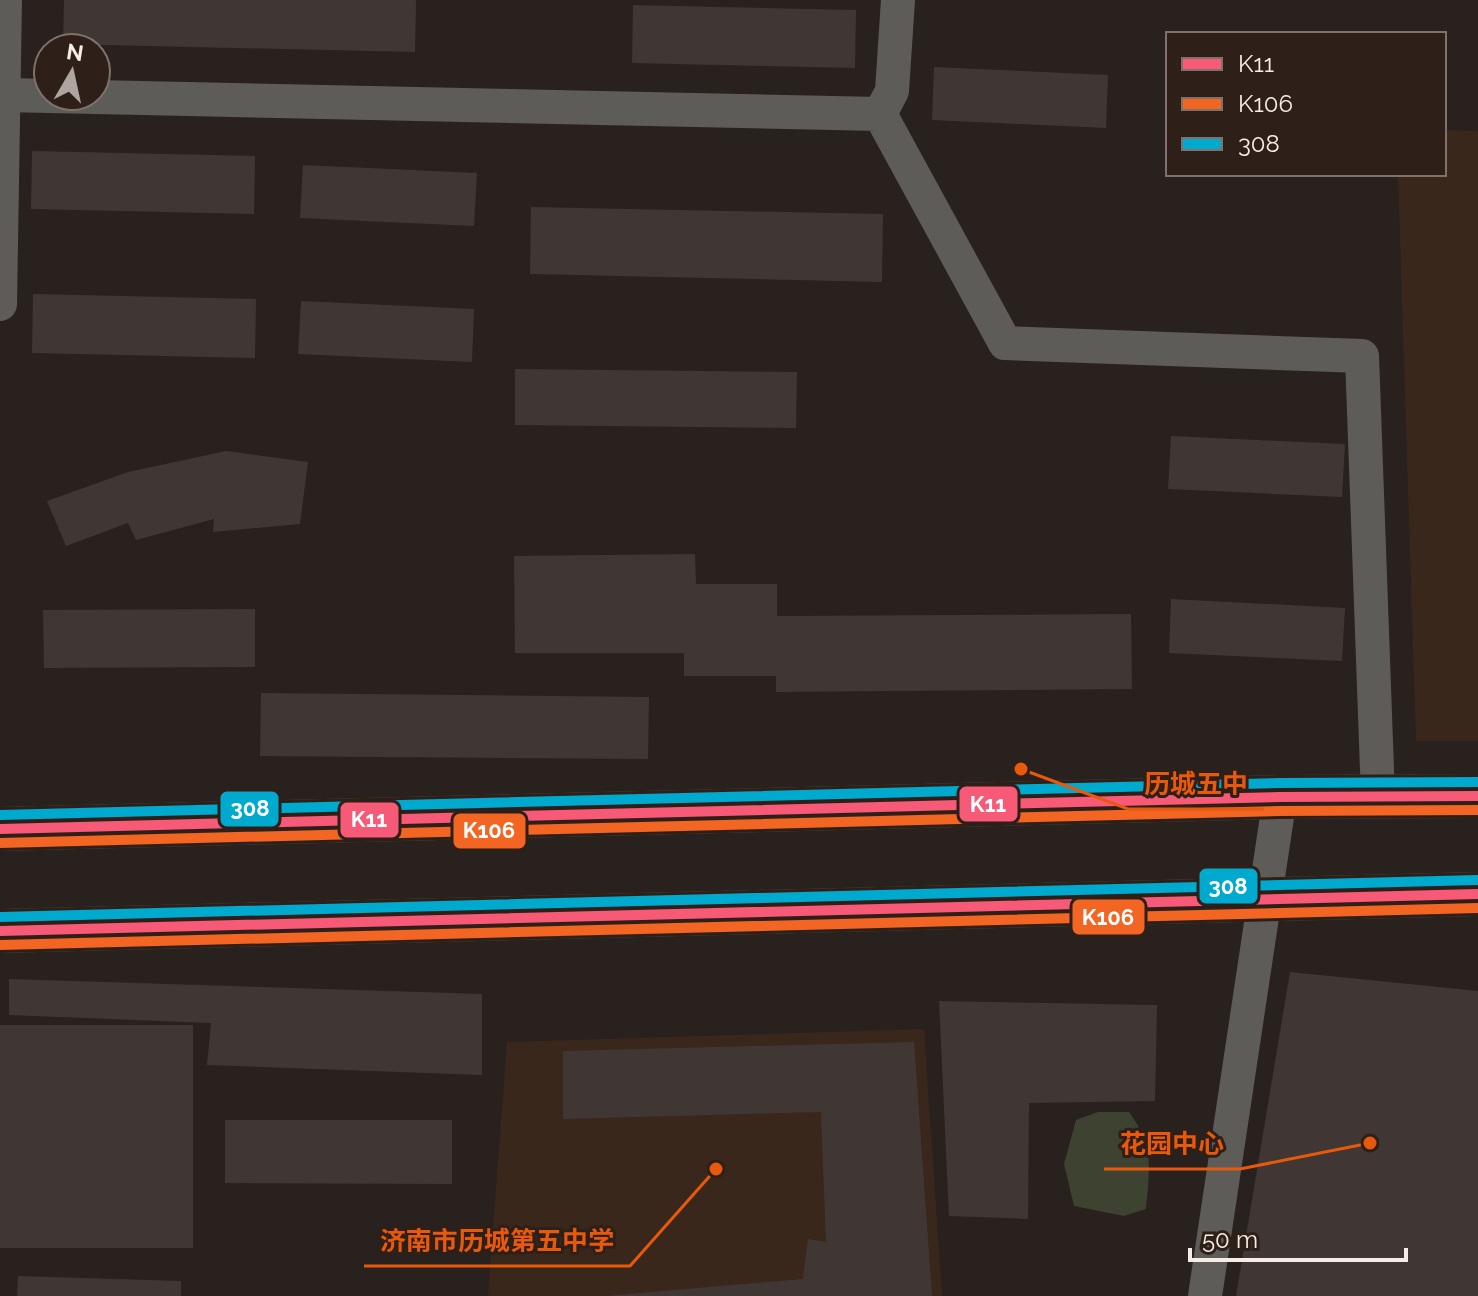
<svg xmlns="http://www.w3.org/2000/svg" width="1478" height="1296" font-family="Raleway,'Noto Sans SC',sans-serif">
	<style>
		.built { fill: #39271c }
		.green { fill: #3e4230 }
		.building { fill: #403734 }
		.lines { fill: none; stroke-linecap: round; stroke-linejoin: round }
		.minor { stroke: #5e5c58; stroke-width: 34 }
		.major { stroke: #605c57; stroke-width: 44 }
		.bus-1-casing { stroke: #2e2018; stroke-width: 16 }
		.bus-2-casing { stroke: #2e2018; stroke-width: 16 }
		.bus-3-casing { stroke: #2e2018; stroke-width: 16 }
		.bus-1 { stroke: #f75a77; stroke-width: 10 }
		.bus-2 { stroke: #f26522; stroke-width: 10 }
		.bus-3 { stroke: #00a9ce; stroke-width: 10 }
		.leader { fill: none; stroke: #e8590c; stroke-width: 3 }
		.callout-dot { fill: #e8590c; stroke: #2e2018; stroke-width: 3 }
		.callout-label { font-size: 26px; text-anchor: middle; font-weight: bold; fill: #e8590c; stroke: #2e2018; stroke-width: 6; stroke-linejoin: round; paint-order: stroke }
		.line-badge { stroke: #2e2018; stroke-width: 3 }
		.badge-label { font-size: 22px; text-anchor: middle; font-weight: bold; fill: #fff }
	</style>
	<rect width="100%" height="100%" fill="#29211d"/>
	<g class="built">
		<polygon points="1444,130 1478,131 1478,741 1416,741 1398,174 1444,174"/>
		<polygon points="924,1029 942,1296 488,1296 507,1042"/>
	</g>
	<path class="green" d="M1098,1112H1129C1154,1146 1150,1168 1146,1209L1124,1216L1074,1206L1064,1164L1076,1120Z"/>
	<g class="building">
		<polygon points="64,0 416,0 415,52 63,44"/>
		<polygon points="633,5 856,10 855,68 632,63"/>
		<polygon points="934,67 1108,75 1106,128 932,120"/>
		<polygon points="32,151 255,156 254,214 31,209"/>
		<polygon points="303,165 477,173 474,226 300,218"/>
		<polygon points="531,207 883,214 882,282 530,274"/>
		<polygon points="33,294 256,299 255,358 32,353"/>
		<polygon points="301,301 474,309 472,362 298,354"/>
		<polygon points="515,369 797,372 796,428 515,425"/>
		<polygon points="1171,436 1345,444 1342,497 1168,489"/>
		<polygon points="226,451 308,462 300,524 213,532 214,519 136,540 128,523 66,546 47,501 128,472"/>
		<polygon points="695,554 696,584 777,584 777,616 1131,614 1132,689 776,692 776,676 684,676 684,653 515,653 514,556"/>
		<polygon points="1171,599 1345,608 1342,661 1169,653"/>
		<polygon points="255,609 255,667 44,668 43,610"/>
		<polygon points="261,693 649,697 648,759 260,756"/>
		<polygon points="1290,972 1478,991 1478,1296 1236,1296"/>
		<polygon points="9,979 482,994 482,1075 207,1065 211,1023 9,1015"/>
		<polygon points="939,1001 1157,1005 1155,1101 1029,1103 1028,1219 949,1216"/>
		<rect x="0" y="1025" width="193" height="223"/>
		<polygon points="914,1042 932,1296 606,1296 803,1279 808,1239 826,1242 821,1112 563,1119 563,1051"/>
		<polygon points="225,1120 452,1120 452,1184 225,1183"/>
		<polygon points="18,1276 181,1281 181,1296 17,1296"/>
	</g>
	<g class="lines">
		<g class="minor">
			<polyline points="4,95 880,114 1005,343 1362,356 1378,797"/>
			<polyline points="880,114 892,91 898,0"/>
			<polyline points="0,304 5,0"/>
			<polyline points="1205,1296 1280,797"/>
		</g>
		<g class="major">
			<polyline points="0,829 1280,797 1478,796"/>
			<polyline points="0,931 1478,894"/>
		</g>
		<defs>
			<g id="bus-1">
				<polyline points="0,829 1280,797 1478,796"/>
				<polyline points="0,931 1478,894"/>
			</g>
			<g id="bus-2">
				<polyline points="0,843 1280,811 1478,810"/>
				<polyline points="0,945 1478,908"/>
			</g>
			<g id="bus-3">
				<polyline points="0,815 1280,783 1478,782"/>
				<polyline points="0,917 1478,880"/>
			</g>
		</defs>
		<use href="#bus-1" class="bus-1-casing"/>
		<use href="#bus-2" class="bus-2-casing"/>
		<use href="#bus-3" class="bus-3-casing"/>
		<use href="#bus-1" class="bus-1"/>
		<use href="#bus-2" class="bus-2"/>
		<use href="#bus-3" class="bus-3"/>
	</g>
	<path class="leader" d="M1021 769L1128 809H1264M1370 1143L1240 1169H1104M716 1169L630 1266H364"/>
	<g class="callout-dot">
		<circle cx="1021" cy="769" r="8"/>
		<circle cx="1370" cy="1143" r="8"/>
		<circle cx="716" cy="1169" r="8"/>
	</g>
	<g class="callout-label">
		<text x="1196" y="793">历城五中</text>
		<text x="1172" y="1153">花园中心</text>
		<text x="497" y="1250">济南市历城第五中学</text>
	</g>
	<g class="line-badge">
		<rect x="958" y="785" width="61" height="38" rx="8" fill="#f75a77"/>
		<rect x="219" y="790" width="61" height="38" rx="8" fill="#00a9ce"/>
		<rect x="339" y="801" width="61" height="38" rx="8" fill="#f75a77"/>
		<rect x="452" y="812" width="75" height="38" rx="8" fill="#f26522"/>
		<rect x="1198" y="867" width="61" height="38" rx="8" fill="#00a9ce"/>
		<rect x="1071" y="898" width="75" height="38" rx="8" fill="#f26522"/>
	</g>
	<g class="badge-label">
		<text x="988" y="812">K11</text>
		<text x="250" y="816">308</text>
		<text x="369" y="827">K11</text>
		<text x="489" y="838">K106</text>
		<text x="1228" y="894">308</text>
		<text x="1108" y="925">K106</text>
	</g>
	<rect x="1166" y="32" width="280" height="144" fill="#2e2018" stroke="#7e726a" stroke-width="2"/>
	<rect x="1182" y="58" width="40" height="12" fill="#f75a77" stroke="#7e726a" stroke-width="2"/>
	<text x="1238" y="72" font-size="24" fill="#f6ece6">K11</text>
	<rect x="1182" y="98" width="40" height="12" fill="#f26522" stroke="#7e726a" stroke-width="2"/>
	<text x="1238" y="112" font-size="24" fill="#f6ece6">K106</text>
	<rect x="1182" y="138" width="40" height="12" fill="#00a9ce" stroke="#7e726a" stroke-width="2"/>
	<text x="1238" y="152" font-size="24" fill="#f6ece6">308</text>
	<g transform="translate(72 72) rotate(9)"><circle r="38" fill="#2e2018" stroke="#7e726a" stroke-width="2"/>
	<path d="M0-6L14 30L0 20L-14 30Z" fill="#aea5a0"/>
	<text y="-12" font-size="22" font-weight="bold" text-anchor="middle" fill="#f6ece6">N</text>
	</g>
	<path d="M1190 1248v12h216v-12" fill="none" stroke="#f6ece6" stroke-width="4"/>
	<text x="1202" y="1248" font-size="24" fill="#f6ece6" stroke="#2e2018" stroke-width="6" paint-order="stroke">50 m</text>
</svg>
